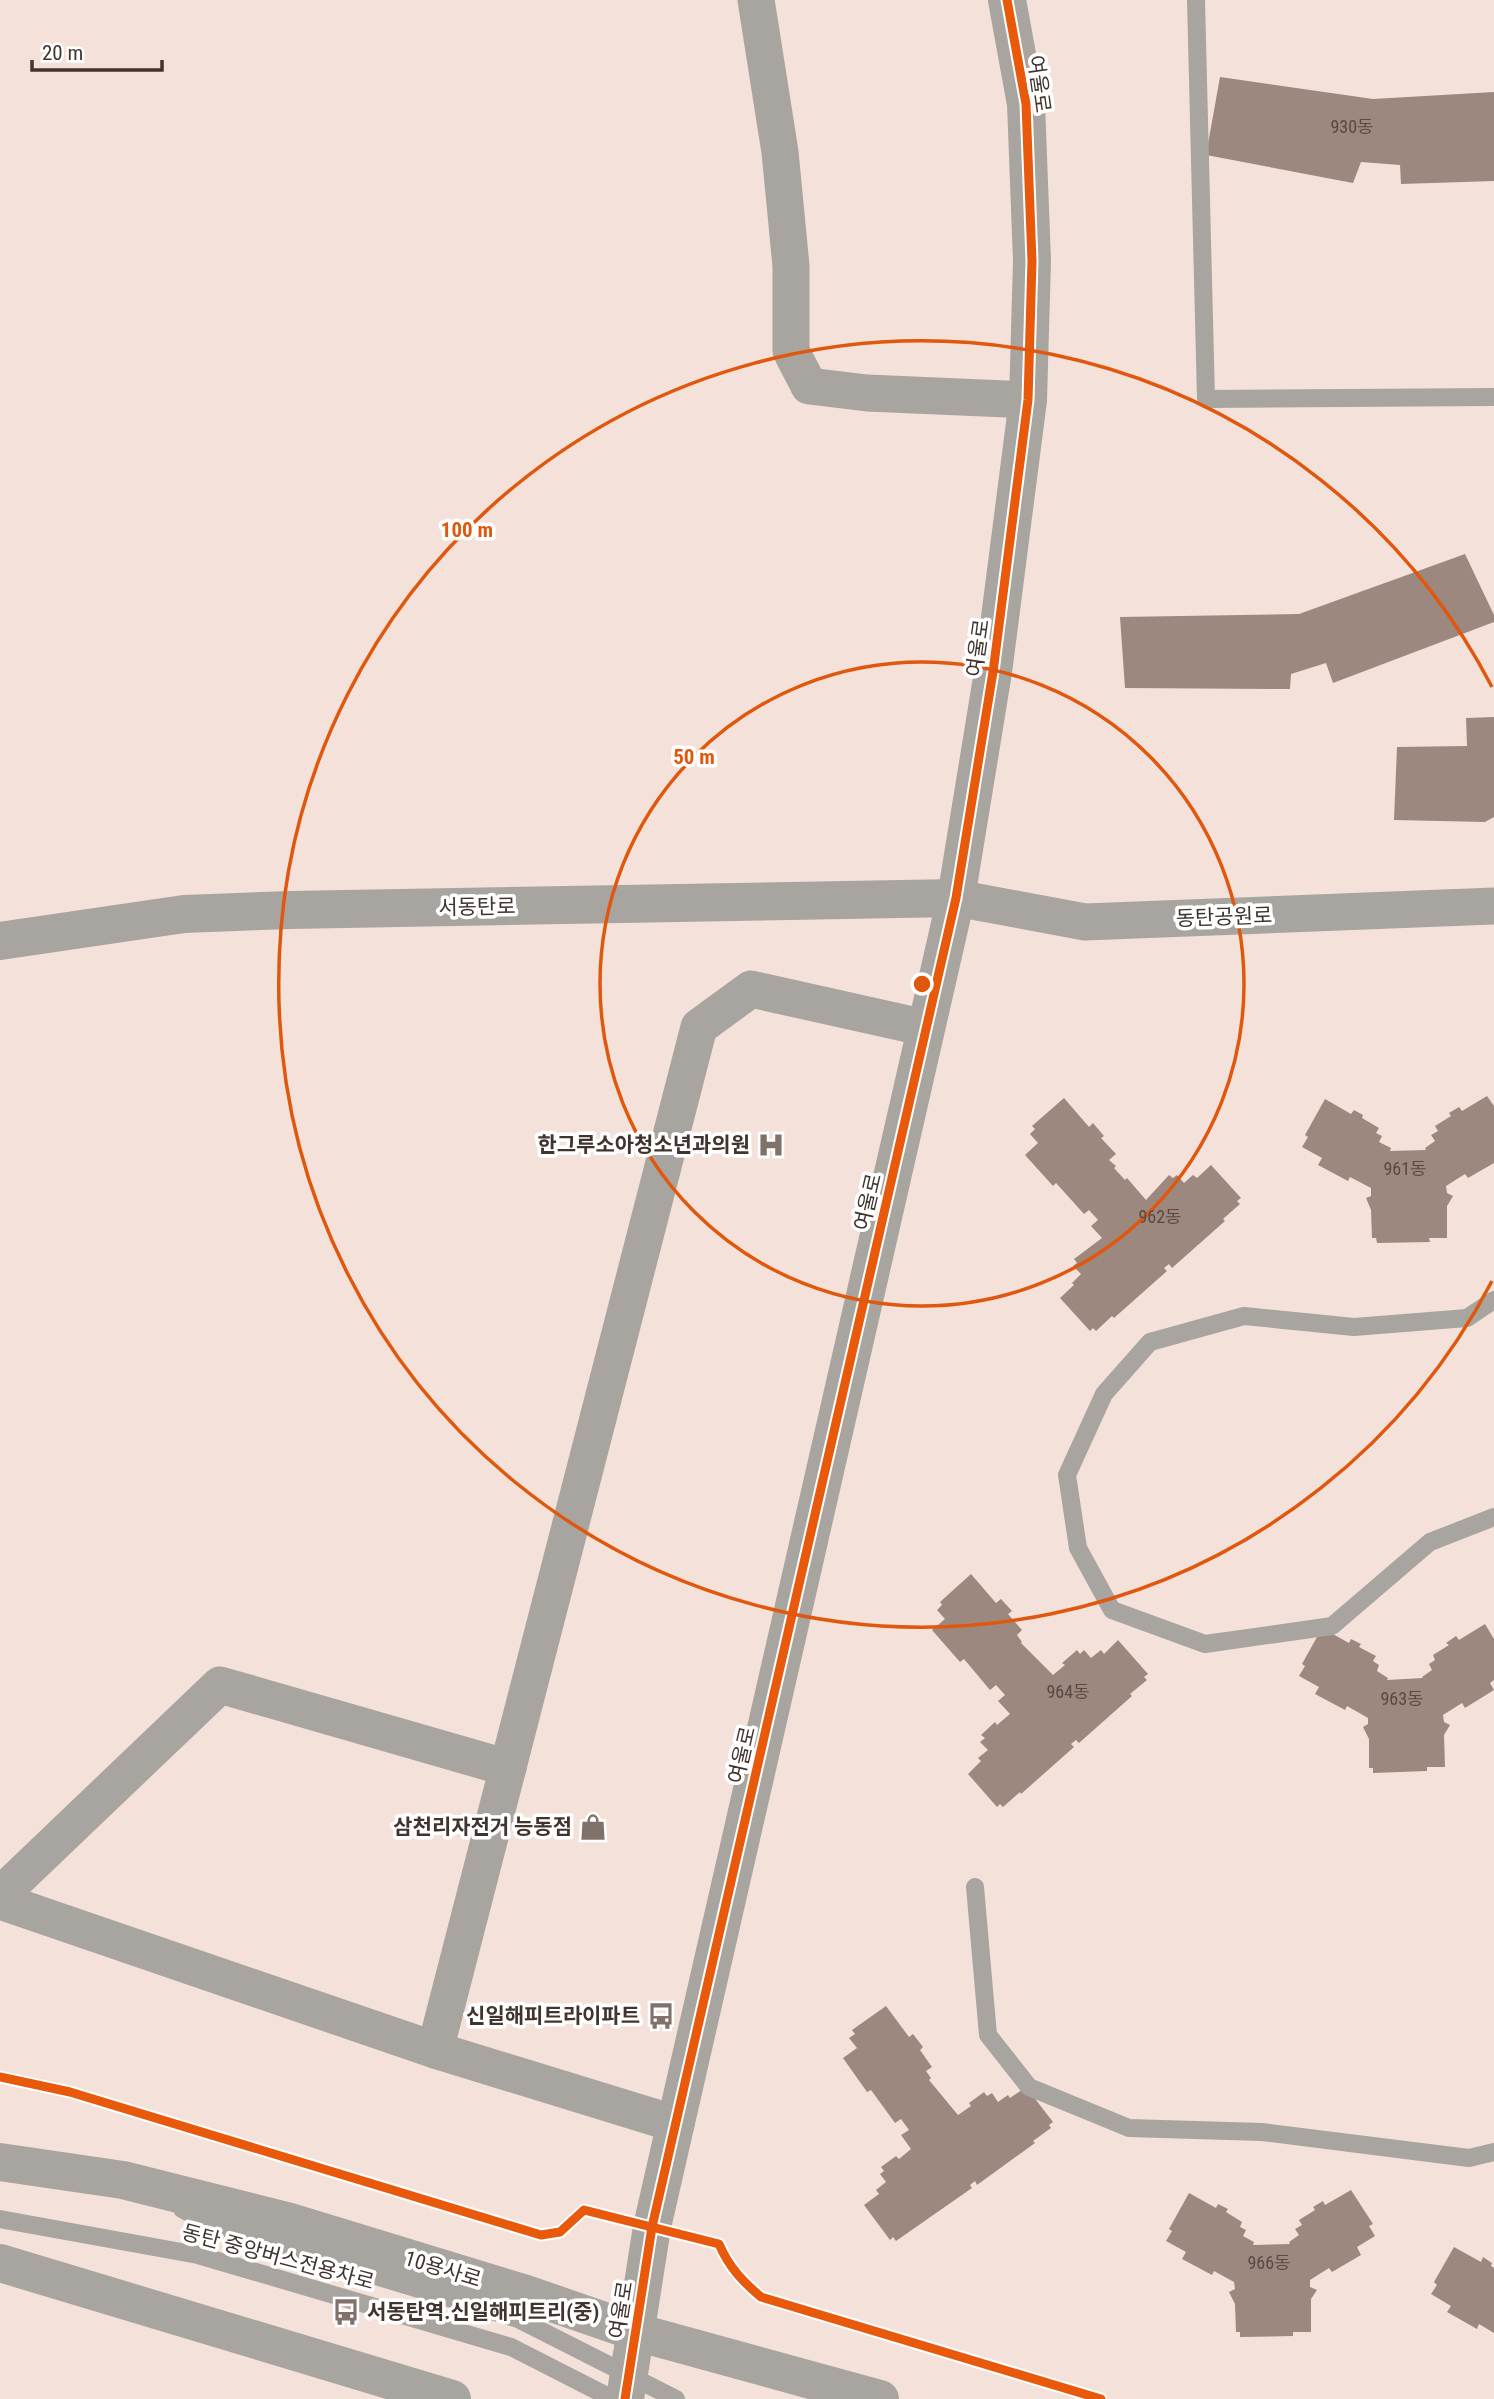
<svg xmlns="http://www.w3.org/2000/svg" width="1494" height="2399" font-family="'Roboto Condensed','Noto Sans KR',sans-serif">
	<style>
		.building { fill: #9d887f }
		.lines { fill: none; stroke-linecap: round; stroke-linejoin: round }
		.service { stroke: #a8a5a0; stroke-width: 18 }
		.minor { stroke: #a8a5a0; stroke-width: 37 }
		.tertiary { stroke: #a8a5a0; stroke-width: 38 }
		.cycleway-casing { stroke: #fff; stroke-width: 13 }
		.cycleway { stroke: #e8590c; stroke-width: 9 }
		.ring { fill: none; stroke: #e0570e; stroke-width: 3.5 }
		.labels { text-anchor: middle; stroke-width: 7; stroke-linejoin: round; paint-order: stroke }
		.number-label { font-size: 18px; fill: #584943 }
		.street-label { font-size: 21px; fill: #41342f; stroke: #fff }
		.poi-label { font-size: 21px; font-weight: bold; fill: #41342f; stroke: #fff; text-anchor: end }
		.centre { fill: #e0570e; stroke: #fff; stroke-width: 3.5 }
		.ring-label { font-size: 21px; text-anchor: middle; font-weight: bold; fill: #e0570e; stroke: #fff; stroke-width: 7; stroke-linejoin: round; paint-order: stroke }
	</style>
	<rect width="100%" height="100%" fill="#f4e2da"/>
	<g class="building">
		<polygon points="1220,77 1373,99 1494,92 1494,181 1401,184 1400,165 1361,162 1353,183 1206,155"/>
		<polygon points="1465,554 1494,615 1494,622 1333,683 1326,663 1291,674 1290,689 1125,688 1120,617 1299,614"/>
		<polygon points="1494,717 1494,817 1485,822 1394,820 1397,747 1467,746 1466,718"/>
		<polygon points="1487,1096 1494,1106 1494,1163 1468,1178 1465,1174 1446,1186 1447,1193 1453,1196 1447,1206 1447,1238 1429,1238 1430,1242 1377,1243 1376,1238 1372,1238 1371,1210 1366,1198 1371,1196 1371,1188 1350,1177 1348,1181 1318,1165 1322,1158 1302,1147 1308,1137 1305,1135 1325,1099 1351,1114 1354,1110 1363,1115 1362,1118 1379,1128 1376,1133 1382,1136 1379,1142 1391,1148 1390,1151 1426,1150 1425,1148 1435,1141 1431,1135 1438,1131 1435,1126 1451,1116 1449,1113 1459,1107 1462,1111"/>
		<polygon points="1064,1098 1089,1127 1093,1123 1104,1136 1101,1138 1116,1154 1109,1160 1116,1166 1114,1168 1125,1180 1127,1178 1146,1200 1169,1175 1173,1178 1177,1175 1184,1183 1193,1175 1197,1178 1211,1165 1241,1198 1237,1201 1240,1204 1223,1219 1225,1221 1172,1268 1169,1264 1164,1268 1167,1271 1114,1318 1112,1316 1096,1331 1093,1328 1090,1331 1060,1298 1074,1285 1072,1283 1081,1274 1073,1266 1077,1263 1074,1259 1102,1238 1091,1226 1098,1220 1089,1210 1084,1214 1056,1183 1053,1186 1025,1155 1038,1143 1030,1134 1035,1129 1032,1126"/>
		<polygon points="971,1574 996,1603 1001,1599 1012,1611 1008,1614 1022,1630 1017,1635 1022,1642 1021,1643 1053,1675 1065,1665 1062,1663 1077,1650 1080,1654 1084,1650 1091,1658 1101,1650 1104,1654 1118,1640 1148,1674 1144,1677 1147,1680 1130,1694 1132,1696 1079,1743 1076,1740 1071,1744 1074,1747 1021,1794 1020,1792 1003,1807 1000,1804 997,1807 968,1774 981,1761 978,1758 988,1750 980,1742 985,1738 981,1735 995,1722 997,1725 1010,1714 998,1701 1005,1695 996,1685 990,1690 964,1659 960,1662 932,1630 945,1619 937,1610 942,1605 940,1602"/>
		<polygon points="1485,1624 1494,1639 1494,1680 1490,1683 1494,1690 1465,1708 1462,1703 1443,1715 1444,1722 1450,1725 1444,1735 1445,1767 1427,1767 1427,1771 1373,1773 1373,1768 1369,1768 1369,1739 1363,1727 1368,1724 1368,1718 1347,1706 1345,1710 1315,1694 1319,1687 1299,1676 1305,1666 1302,1664 1322,1628 1349,1643 1351,1639 1361,1644 1359,1647 1376,1656 1373,1661 1379,1665 1377,1671 1388,1678 1387,1680 1423,1678 1422,1677 1432,1670 1429,1664 1435,1660 1433,1655 1449,1645 1446,1643 1456,1636 1459,1640"/>
		<polygon points="886,2006 909,2037 913,2034 923,2047 920,2050 932,2067 926,2071 931,2078 929,2080 958,2115 971,2106 969,2103 984,2092 987,2096 992,2093 998,2102 1008,2095 1010,2098 1026,2087 1053,2122 1049,2125 1051,2128 1033,2141 1035,2143 977,2185 975,2181 970,2185 972,2188 896,2241 893,2237 890,2240 864,2205 879,2194 876,2190 886,2182 880,2174 884,2171 881,2167 896,2156 899,2159 911,2149 901,2135 909,2130 901,2119 895,2123 871,2090 867,2092 843,2058 857,2048 849,2038 855,2034 852,2030"/>
		<polygon points="1351,2190 1373,2224 1369,2226 1375,2236 1357,2247 1361,2255 1332,2272 1329,2268 1310,2280 1310,2287 1317,2290 1311,2299 1311,2332 1293,2332 1293,2336 1240,2337 1240,2332 1236,2332 1235,2304 1229,2292 1235,2289 1234,2282 1214,2271 1212,2275 1182,2259 1186,2252 1166,2241 1172,2231 1169,2229 1189,2193 1216,2208 1218,2204 1228,2209 1226,2212 1242,2222 1240,2227 1246,2230 1243,2236 1254,2242 1253,2245 1290,2244 1289,2242 1299,2235 1295,2229 1302,2225 1299,2220 1315,2210 1313,2207 1323,2201 1325,2205"/>
		<polygon points="1454,2247 1481,2262 1483,2257 1492,2263 1491,2266 1494,2268 1494,2333 1479,2324 1477,2329 1447,2312 1451,2306 1431,2294 1437,2285 1434,2282"/>
	</g>
	<g class="lines">
		<g class="service">
			<polyline points="1196,0 1206,399 1494,397"/>
			<polyline points="1494,1300 1467,1318 1354,1327 1244,1316 1150,1342 1104,1394 1067,1475 1078,1548 1112,1610 1205,1644 1332,1626 1430,1542 1494,1517"/>
			<polyline points="975,1887 988,2035 1029,2087 1129,2128 1262,2132 1469,2158 1494,2152"/>
			<polyline points="182,2209 220,2229 518,2319 676,2399"/>
			<polyline points="0,2219 198,2255 511,2347 613,2399"/>
		</g>
		<g class="minor">
			<polyline points="756,0 780,152 791,266 791,351 809,386 867,393 1028,400"/>
			<polyline points="956,898 1085,922 1494,906"/>
			<polyline points="0,1895 220,1685 508,1768"/>
			<polyline points="0,1901 435,2050 676,2124"/>
			<polyline points="435,2050 699,1027 751,989 926,1028"/>
		</g>
		<g class="tertiary">
			<polyline points="0,941 184,914 290,910 956,898"/>
			<polyline points="0,2162 123,2180 290,2222 526,2294 636,2332 880,2399"/>
			<polyline points="0,2263 452,2399"/>
			<polyline points="625,2399 652,2227 956,898 993,672 1028,400 1032,261 1026,104 1007,0"/>
		</g>
		<defs>
			<g id="cycleway">
				<path d="M0,2077L70,2092L541,2235L560,2232L584,2210L719,2244C729,2267 742,2281 761,2297L1101,2399"/>
				<polyline points="625,2399 652,2227 956,898 993,672 1028,400 1032,261 1026,104 1007,0"/>
			</g>
		</defs>
		<use href="#cycleway" class="cycleway-casing"/>
		<use href="#cycleway" class="cycleway"/>
	</g>
	<g class="ring">
		<circle cx="922" cy="984" r="322"/>
		<path d="M1492 1281A643 643 0 1 1 1492 687"/>
	</g>
	<defs>
		<symbol id="hospital-bare" viewBox="-9 -9 18 18"><path d="M-5-5h3v3.5h4V-5h3V5h-3V1.5h-4V5h-3Z" fill="#80716b" stroke="#fff" stroke-width="2.5" paint-order="stroke"/></symbol>
		<symbol id="shop-bare" viewBox="-9 -9 18 18"><path d="M-5-2.5h2.3a2.7 3.5 0 0 1 5.4 0H5L5.5 6h-11ZM-1.5-2.5h3a1.5 2.3 0 0 0-3 0Z" fill="#80716b" stroke="#fff" stroke-width="2.5" paint-order="stroke"/></symbol>
		<symbol id="bus-bare" viewBox="-9 -9 18 18"><path d="M-5-6H5V4H4V6H2V4H-2V6H-4V4H-5ZM-3.5-4V0h7V-4ZM-3.5 1.2v1.5H-2V1.2ZM2 1.2v1.5H3.5V1.2Z" fill="#80716b" stroke="#fff" stroke-width="2.5" paint-order="stroke"/></symbol>
	</defs>
	<g fill-rule="evenodd">
		<use href="#hospital-bare" x="752" y="1126" width="38" height="38"/>
		<use href="#shop-bare" x="574" y="1808" width="38" height="38"/>
		<use href="#bus-bare" x="642" y="1997" width="38" height="38"/>
		<use href="#bus-bare" x="327" y="2293" width="38" height="38"/>
	</g>
	<g class="labels">
		<g class="number-label">
			<text x="1352" y="133">930동</text>
			<text x="1405" y="1175">961동</text>
			<text x="1160" y="1223">962동</text>
			<text x="1068" y="1698">964동</text>
			<text x="1402" y="1705">963동</text>
			<text x="1269" y="2269">966동</text>
		</g>
		<g class="street-label">
			<text transform="translate(1039 84) rotate(82)" y="7">여울로</text>
			<text transform="translate(978 648) rotate(-82)" y="7">여울로</text>
			<text transform="translate(477 907) rotate(-1)" y="7">서동탄로</text>
			<text transform="translate(1224 917) rotate(-2)" y="7">동탄공원로</text>
			<text transform="translate(868 1202) rotate(-77)" y="7">여울로</text>
			<text transform="translate(742 1755) rotate(-77)" y="7">여울로</text>
			<text transform="translate(278 2257) rotate(15)" y="7">동탄 중앙버스전용차로</text>
			<text transform="translate(443 2269) rotate(17)" y="7">10용사로</text>
			<text transform="translate(621 2310) rotate(-81)" y="7">여울로</text>
		</g>
		<g class="poi-label">
			<text x="750" y="1152">한그루소아청소년과의원</text>
			<text x="572" y="1834">삼천리자전거 능동점</text>
			<text x="640" y="2023">신일해피트라이파트</text>
			<text x="367" y="2319" text-anchor="start">서동탄역.신일해피트리(중)</text>
		</g>
	</g>
	<circle cx="922" cy="984" r="10" class="centre"/>
	<g class="ring-label">
		<text x="467" y="537">100 m</text>
		<text x="694" y="764">50 m</text>
	</g>
	<path d="M32 60v10h130v-10" fill="none" stroke="#41342f" stroke-width="3.5"/>
	<text x="42" y="60" font-size="21" fill="#41342f" stroke="#ffffff" stroke-width="5" paint-order="stroke">20 m</text>
</svg>
